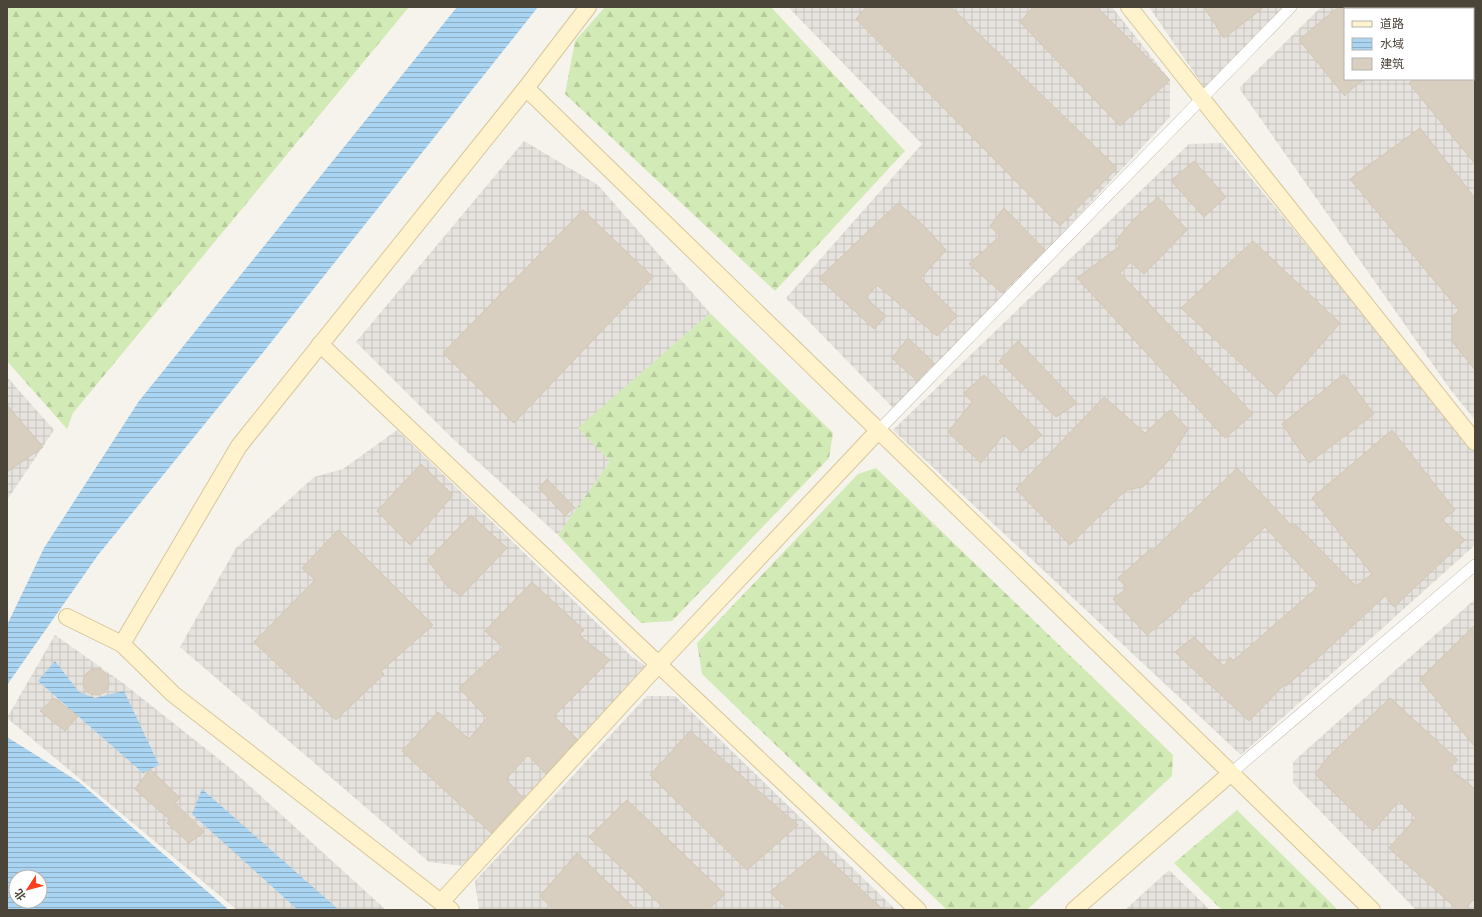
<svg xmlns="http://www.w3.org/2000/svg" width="1482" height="917" font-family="'Noto Sans','Noto Sans SC',sans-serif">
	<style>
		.industrial { fill: url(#industrial-grid); fill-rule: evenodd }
		.forest { fill: url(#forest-firs) }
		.water { fill: url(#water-rules); fill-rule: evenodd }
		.building { fill: #d8cfc1; stroke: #d3c7b4 }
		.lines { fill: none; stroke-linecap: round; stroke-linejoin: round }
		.street-casing { stroke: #c2bbae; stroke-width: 12 }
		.secondary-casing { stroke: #d6c79b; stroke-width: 18 }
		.street { stroke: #fff; stroke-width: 11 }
		.secondary { stroke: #fff3cd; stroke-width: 16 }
	</style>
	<defs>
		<pattern id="industrial-grid" width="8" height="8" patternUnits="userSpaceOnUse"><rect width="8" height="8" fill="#e6e2dd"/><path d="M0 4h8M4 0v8" fill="none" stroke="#c7c3be"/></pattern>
		<pattern id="forest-firs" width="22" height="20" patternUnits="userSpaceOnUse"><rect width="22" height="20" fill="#d2eab5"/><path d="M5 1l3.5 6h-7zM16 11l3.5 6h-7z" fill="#b6ca9c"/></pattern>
		<pattern id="water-rules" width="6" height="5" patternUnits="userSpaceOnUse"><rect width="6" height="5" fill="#a9d4f2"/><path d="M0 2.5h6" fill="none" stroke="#8caec5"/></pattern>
	</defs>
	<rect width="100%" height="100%" fill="#f6f3ec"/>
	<g class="industrial">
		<polygon points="788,7 1112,7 1170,80 1170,117 897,412 786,298 922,144"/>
		<polygon points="1149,7 1288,7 1208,93"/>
		<path d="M1321,7H1475V420L1450,389L1239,88ZM1345,9H1473V79H1345Z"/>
		<polygon points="524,141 598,185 710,313 579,428 610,461 558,535 451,437 356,342"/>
		<polygon points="1222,143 1475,449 1475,545 1241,755 893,430 1189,144"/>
		<polygon points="7,377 54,430 7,500"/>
		<polygon points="397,430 630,655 648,668 473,867 429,862 180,647 236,548 314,477 343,469"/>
		<polygon points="1475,599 1475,910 1416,910 1293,783 1293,762"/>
		<polygon points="55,635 123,683 230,768 386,910 237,910 7,718"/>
		<polygon points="647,696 675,696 896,910 479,910 475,881"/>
		<polygon points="1169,870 1210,910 1125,910"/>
	</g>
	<g class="forest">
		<polygon points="7,7 409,7 73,413 67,429 7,361"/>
		<polygon points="605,7 771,7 905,151 775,291 565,94 575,41"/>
		<polygon points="710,313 833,433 829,458 672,621 641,623 558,535 610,461 578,428"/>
		<polygon points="876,468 1173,755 1172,776 1027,910 947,910 702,674 697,643 858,474"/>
		<polygon points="1237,810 1338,910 1222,910 1174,863"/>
	</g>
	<g class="water">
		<polygon points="457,7 538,7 265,350 98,555 7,685 7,625 44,548 139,401"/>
		<polygon points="55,661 79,692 95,698 124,691 159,765 143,773 38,681"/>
		<path d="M7,737L79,782L229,910H7ZM16,877H40V901H16Z"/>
		<polygon points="202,789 339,910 298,910 192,814"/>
	</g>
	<g class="building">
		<polygon points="866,7 951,7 1117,168 1060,226 856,19"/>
		<polygon points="1033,7 1097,7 1170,80 1120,126 1020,22"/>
		<polygon points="1204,7 1264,7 1224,38"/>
		<polygon points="1338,7 1345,7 1345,79 1365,79 1345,94 1345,96 1299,40"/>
		<polygon points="1415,79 1475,79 1475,164 1409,83"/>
		<polygon points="1420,128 1475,198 1475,370 1452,341 1452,317 1459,310 1350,179"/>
		<polygon points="1194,161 1226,197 1204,217 1173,183 1173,179"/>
		<polygon points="1158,197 1187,230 1144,274 1131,262 1120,273 1253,414 1225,438 1077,278 1120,246 1115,242 1134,219"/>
		<polygon points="898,203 924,226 946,250 921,278 957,316 937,336 877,285 866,298 886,316 874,329 819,278"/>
		<polygon points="1004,208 1045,250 1002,293 969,264 1000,236 990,226"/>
		<polygon points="583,210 653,277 514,423 443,353"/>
		<polygon points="1253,241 1340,323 1276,396 1181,308"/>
		<polygon points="908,338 934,363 917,381 892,358"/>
		<polygon points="1018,341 1077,403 1056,417 999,361"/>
		<polygon points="1344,374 1374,414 1309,463 1282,424"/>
		<polygon points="984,375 1042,435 1021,452 1004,434 981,463 948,432 972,402 964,393"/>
		<polygon points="1104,397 1145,433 1170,410 1188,429 1168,461 1143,487 1126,490 1070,545 1016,489"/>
		<polygon points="7,405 43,447 7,472"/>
		<polygon points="1392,430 1455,510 1442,520 1465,540 1394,607 1385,596 1319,657 1286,686 1284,685 1249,721 1175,652 1194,637 1224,666 1230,657 1233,661 1319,586 1265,527 1198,592 1196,590 1175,612 1147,635 1113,599 1127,588 1118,578 1151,549 1152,551 1237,468 1293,527 1295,524 1356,586 1372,574 1312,498"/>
		<polygon points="421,464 453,495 410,545 377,511"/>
		<polygon points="547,479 574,507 565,516 539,488"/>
		<polygon points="471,515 507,548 461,596 447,586 428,560"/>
		<polygon points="338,530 433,625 381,671 384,674 336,720 254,642 315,580 302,568"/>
		<polygon points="532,582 584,630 579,635 610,660 554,716 577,739 546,774 528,755 506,779 523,798 491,833 402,751 438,712 469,739 487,718 459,688 503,647 485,631"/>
		<polygon points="1475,625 1475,747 1420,679"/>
		<circle cx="96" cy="682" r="13"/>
		<polygon points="54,698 78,716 65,731 40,711"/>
		<polygon points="1390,698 1458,760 1449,768 1475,789 1475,898 1464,910 1458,910 1389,848 1416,818 1399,801 1373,831 1315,774 1328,757"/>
		<polygon points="690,731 798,825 747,870 650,775"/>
		<polygon points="150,769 180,798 175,803 204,832 189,843 167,823 170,820 135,789"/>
		<polygon points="627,800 725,894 708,910 666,910 589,837"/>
		<polygon points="820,851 869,897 884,910 788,910 770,892"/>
		<polygon points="577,853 636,910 554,910 540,896"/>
	</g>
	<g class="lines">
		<defs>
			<g id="street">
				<polyline points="878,431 1291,7"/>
				<polyline points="1230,774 1475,565"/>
			</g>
			<g id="secondary">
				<polyline points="1129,7 1475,442"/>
				<polyline points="526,88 1372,910"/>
				<polyline points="320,344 918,910"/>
				<polyline points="67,617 122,644 173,694 451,910"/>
				<polyline points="122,644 239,446 526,88 588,7"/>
				<polyline points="441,902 658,665 878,431"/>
				<polyline points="1074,910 1230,774"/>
			</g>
		</defs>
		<use href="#street" class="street-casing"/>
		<use href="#secondary" class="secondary-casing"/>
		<use href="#street" class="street"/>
		<use href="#secondary" class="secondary"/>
	</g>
	<rect width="1482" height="917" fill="none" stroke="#4b4439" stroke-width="16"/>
	<rect x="1344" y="8" width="130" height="72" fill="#ffffff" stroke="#b7b4b0"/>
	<rect x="1352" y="21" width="20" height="6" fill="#fff3cd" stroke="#b7b4b0"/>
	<text x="1380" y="28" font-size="12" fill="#4b4439">道路</text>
	<rect x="1352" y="38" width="20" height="12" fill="url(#water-rules)" stroke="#b7b4b0"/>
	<text x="1380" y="48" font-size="12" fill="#4b4439">水域</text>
	<rect x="1352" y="58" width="20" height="12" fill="#d8cfc1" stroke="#b7b4b0"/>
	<text x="1380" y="68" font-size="12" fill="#4b4439">建筑</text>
	<g transform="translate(28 889) rotate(234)"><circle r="19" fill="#ffffff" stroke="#b7b4b0"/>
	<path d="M0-3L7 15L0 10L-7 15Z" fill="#fc3f1d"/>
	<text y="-6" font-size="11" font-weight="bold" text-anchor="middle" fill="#4b4439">北</text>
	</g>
</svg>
